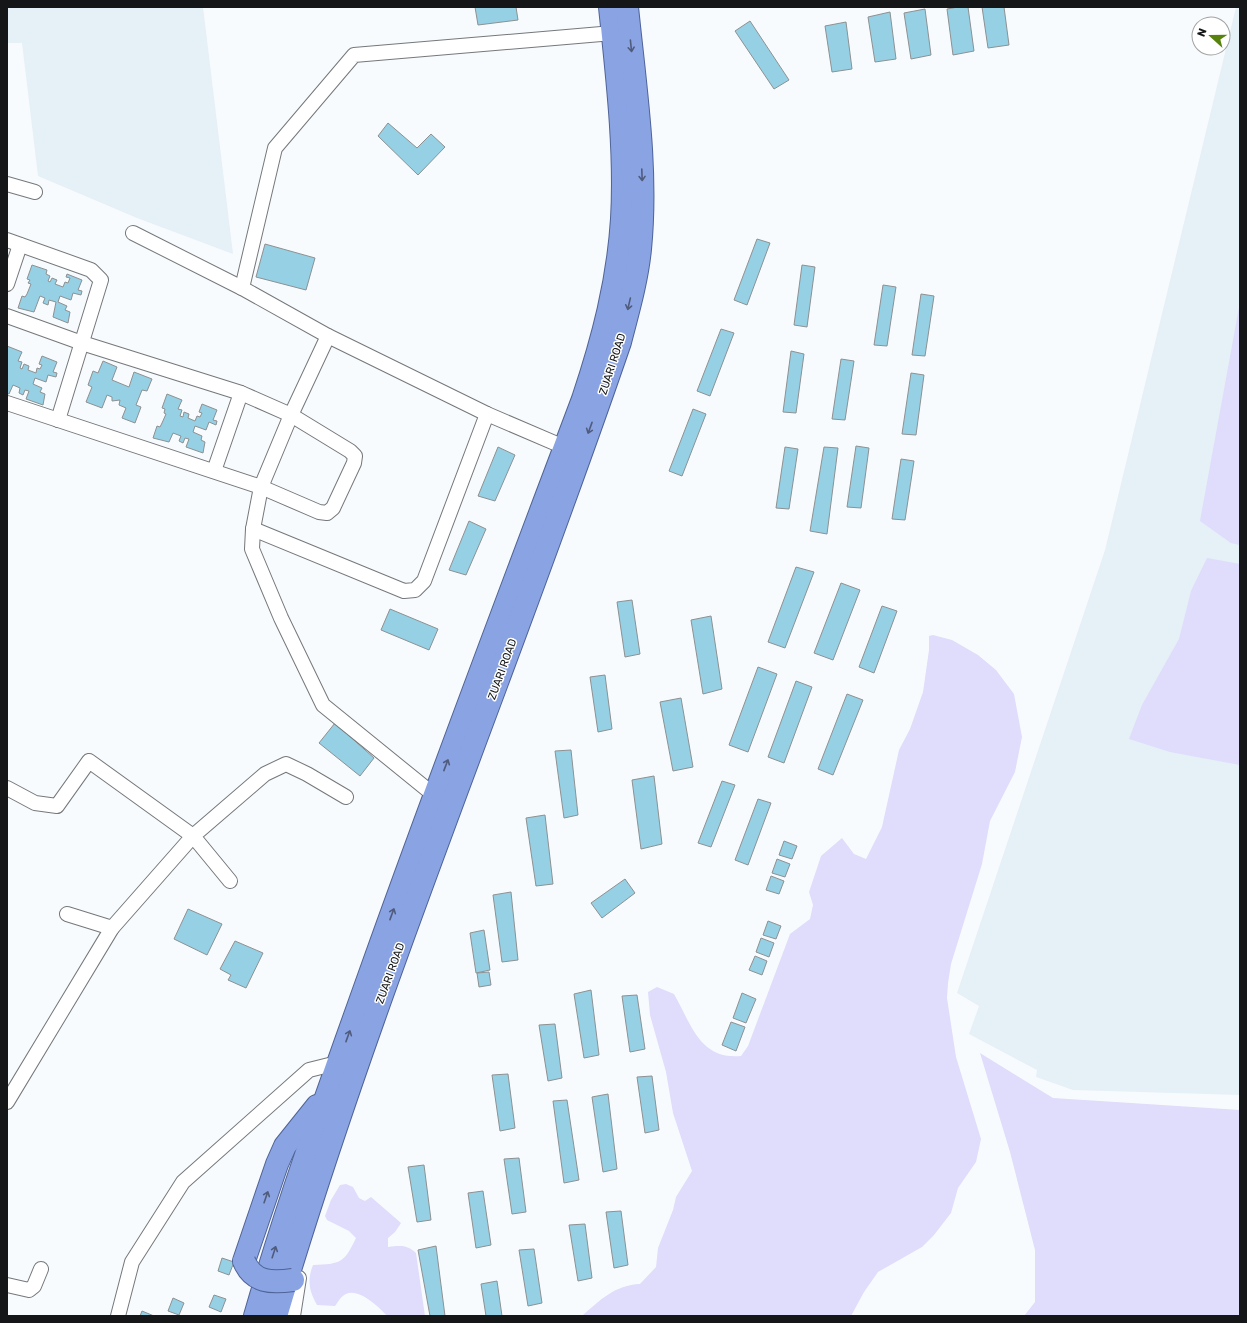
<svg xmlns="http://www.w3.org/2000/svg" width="1247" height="1323" font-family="Rubik,sans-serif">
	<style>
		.built { fill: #e6f0f7 }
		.green { fill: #dfdcfc }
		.building { fill: #96d0e4; stroke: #8d9192 }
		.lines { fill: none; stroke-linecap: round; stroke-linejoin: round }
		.minor-casing { stroke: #75787a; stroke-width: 16 }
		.trunk-casing { stroke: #4e6397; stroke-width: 24 }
		.minor { stroke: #fff; stroke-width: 14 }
		.trunk { stroke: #8aa3e3; stroke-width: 22 }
		.trunk-bridge-casing { stroke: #4e6397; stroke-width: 24; stroke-linecap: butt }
		.trunk-bridge { stroke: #8aa3e3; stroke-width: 22 }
		.oneway { stroke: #505c7d }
		.labels { text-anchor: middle; stroke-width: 3; stroke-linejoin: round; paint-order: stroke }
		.street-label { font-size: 11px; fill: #151617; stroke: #fff }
	</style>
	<rect width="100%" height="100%" fill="#f8fbfe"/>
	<g class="built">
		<polygon points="7,7 203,7 233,254 137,218 38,176 22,43 7,43"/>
		<polygon points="1236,7 1240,7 1240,1095 1073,1090 1036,1077 1037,1070 969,1034 979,1006 957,993 1105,550"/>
	</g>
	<g class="green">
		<polygon points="1240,302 1240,545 1231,543 1200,521"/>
		<polygon points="1207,558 1240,564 1240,765 1170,752 1129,739 1142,705 1179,639 1191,591"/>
		<path d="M933,635L952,640L978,655L996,670L1014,694L1022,737L1015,772L990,821L982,864L951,964L948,983L947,998L956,1057L981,1139L976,1162L958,1188L951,1213L934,1235L922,1247L878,1272L864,1292L851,1316H582C600,1300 615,1285 640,1284L656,1267L658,1248L673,1210L676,1197L692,1171L673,1113L666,1072L650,1015L648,992L657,987L674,994C691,1023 699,1060 741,1056L748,1046L790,934L810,919L813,905L809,892L821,856L842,838L854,854L866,859L882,827L899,750L910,729L923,692L929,650V636Z"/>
		<polygon points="980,1053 1053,1098 1240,1110 1240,1316 1024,1316 1035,1302 1035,1250 1010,1152"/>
		<path d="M346,1184L353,1187L359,1198L365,1201L371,1197L401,1223L395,1232L388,1238V1247C400,1246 406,1244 416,1253L425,1316H387C379,1307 359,1288 346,1294C341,1296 338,1302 335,1306L317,1305C309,1291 307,1280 313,1265C341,1264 344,1263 356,1238L349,1231L327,1220L325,1216L331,1200L340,1185Z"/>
	</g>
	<g class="building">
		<polygon points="475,7 516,7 518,20 478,25"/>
		<polygon points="958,7 968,7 974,51 953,55 947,9"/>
		<polygon points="982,7 1004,7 1009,45 988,48"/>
		<polygon points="925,9 931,55 911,59 904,13"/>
		<polygon points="890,12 896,59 875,62 868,17"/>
		<polygon points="750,21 789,80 774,89 735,31"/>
		<polygon points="846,22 852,69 832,72 825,26"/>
		<polygon points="388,123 417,148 431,134 445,147 418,175 378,136"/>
		<polygon points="757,239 770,243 747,305 734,300"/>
		<polygon points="265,244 315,258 306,290 256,277"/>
		<polygon points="32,265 47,270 46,274 50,276 48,281 50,282 52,278 57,280 55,284 63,287 65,282 68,283 70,278 66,277 67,274 82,280 78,290 82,291 81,295 73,293 71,300 60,296 58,302 67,306 65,310 70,312 68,323 53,317 56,302 49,300 48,305 43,303 45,298 40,296 34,312 18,308 22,296 25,297 27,294 31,284 28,283 30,280 27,279"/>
		<polygon points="802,265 815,267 807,327 794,325"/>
		<polygon points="883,285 896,287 887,346 874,345"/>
		<polygon points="921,294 934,296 925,356 912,355"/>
		<polygon points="721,329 734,333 710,396 697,391"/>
		<polygon points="7,346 22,352 18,361 22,362 20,368 22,369 24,364 29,366 28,370 36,373 37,368 40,369 42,365 39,364 42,356 57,362 53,372 57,373 56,377 48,375 46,382 35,378 33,384 42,388 40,392 45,394 43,405 26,399 29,391 25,390 23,395 19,393 20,388 13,385 9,394 7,393"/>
		<polygon points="791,351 804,354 796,413 783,412"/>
		<polygon points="841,359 854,361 845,420 832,419"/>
		<polygon points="103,361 117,367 112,380 129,387 134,372 152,379 147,391 142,390 136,405 141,407 135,423 122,418 126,408 119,405 120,400 112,401 112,397 107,395 102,408 86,402 92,387 88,385 93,371 98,373"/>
		<polygon points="911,373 924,375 916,435 902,434"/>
		<polygon points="167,394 182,400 178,409 182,410 180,416 183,417 184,412 189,414 188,418 195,421 197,416 200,417 202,413 199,412 202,404 217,410 213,420 217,421 216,425 209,422 206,430 195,426 193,432 202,436 201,440 205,442 203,453 186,447 189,439 185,438 183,443 179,441 181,436 173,433 169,442 153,438 157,426 160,427 162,423 166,414 164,413 165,409 162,408"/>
		<polygon points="693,409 706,414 682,476 669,471"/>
		<polygon points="856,446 869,448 861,508 847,507"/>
		<polygon points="498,447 515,455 495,501 478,496"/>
		<polygon points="785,447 798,449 789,509 776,508"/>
		<polygon points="824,447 838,448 827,534 810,531"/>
		<polygon points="901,459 914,461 905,520 892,519"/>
		<polygon points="469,521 486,529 466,575 449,570"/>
		<polygon points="796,567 814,572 785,648 768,642"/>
		<polygon points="841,583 860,590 833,660 814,653"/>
		<polygon points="632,600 640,654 625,657 617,602"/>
		<polygon points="882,606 897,611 874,673 859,667"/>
		<polygon points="390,609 438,629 429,650 381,630"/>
		<polygon points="711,616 722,689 703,694 691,620"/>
		<polygon points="758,667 777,674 748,752 729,745"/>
		<polygon points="605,675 612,729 598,732 590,677"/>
		<polygon points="796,681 812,687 784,763 768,757"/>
		<polygon points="847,694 863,700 833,775 818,769"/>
		<polygon points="681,698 693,767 673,771 660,702"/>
		<polygon points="335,723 374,758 360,776 319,743"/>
		<polygon points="571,750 578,815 564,818 555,751"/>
		<polygon points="654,776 662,844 641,849 632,780"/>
		<polygon points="722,781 735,785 711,847 698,843"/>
		<polygon points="758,799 771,803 748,865 735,860"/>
		<polygon points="545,815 553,884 536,886 526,818"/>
		<polygon points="784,841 797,846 792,859 779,855"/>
		<polygon points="777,859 790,864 785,877 772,873"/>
		<polygon points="771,876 784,881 779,894 766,890"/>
		<polygon points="625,879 635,893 602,918 591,903"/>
		<polygon points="511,892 518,960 502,962 493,895"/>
		<polygon points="188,909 222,924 207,955 174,939"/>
		<polygon points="768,921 781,926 776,939 763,935"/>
		<polygon points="484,930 490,970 476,973 470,933"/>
		<polygon points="761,938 774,943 769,957 756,952"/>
		<polygon points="235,941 263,953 246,988 228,980 231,975 220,969"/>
		<polygon points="755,956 767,961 762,975 749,970"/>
		<polygon points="489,972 491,985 479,987 477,973"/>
		<polygon points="591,990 599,1055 584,1058 574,994"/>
		<polygon points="742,993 756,999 746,1023 733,1018"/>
		<polygon points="637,995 645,1049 630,1052 622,996"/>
		<polygon points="731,1022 745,1027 736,1051 722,1045"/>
		<polygon points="555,1024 562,1078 548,1081 539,1025"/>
		<polygon points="508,1074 515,1128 500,1131 492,1075"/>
		<polygon points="652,1076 659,1130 645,1133 637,1077"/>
		<polygon points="608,1094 617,1169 603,1172 592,1097"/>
		<polygon points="567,1100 579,1180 564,1183 553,1101"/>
		<polygon points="519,1158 526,1212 512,1214 504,1159"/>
		<polygon points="424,1165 431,1220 417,1222 408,1167"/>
		<polygon points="483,1191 491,1245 476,1248 468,1193"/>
		<polygon points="621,1211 628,1265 614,1268 606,1212"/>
		<polygon points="585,1224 592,1278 578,1281 569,1225"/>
		<polygon points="436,1246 445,1316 430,1316 418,1250"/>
		<polygon points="534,1249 542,1303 528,1306 519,1250"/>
		<polygon points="222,1258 234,1262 229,1275 218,1271"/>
		<polygon points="497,1281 502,1316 486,1316 481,1284"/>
		<polygon points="214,1295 226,1299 221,1312 209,1307"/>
		<polygon points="173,1298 184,1303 179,1315 168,1311"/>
		<polygon points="142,1311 154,1316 140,1316"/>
	</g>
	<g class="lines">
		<defs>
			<g id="minor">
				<polyline points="7,184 35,192"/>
				<polyline points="133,233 242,288 328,336 487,414 571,450"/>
				<polyline points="7,240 91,270 101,280 58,420"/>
				<polyline points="7,284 20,245"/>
				<polyline points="242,288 275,148 354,55 613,33"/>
				<polyline points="7,316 82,343 241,393 291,415 350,451 355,456 354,463 333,508 327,513 319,512 261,487 7,403"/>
				<polyline points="328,336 291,415 261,487 253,529 252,549 281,618 323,705 434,795"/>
				<polyline points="214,471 241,393"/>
				<polyline points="253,529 404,591 415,590 424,581 487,414"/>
				<polyline points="7,788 35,803 57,806 89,761 193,836 112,928 67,914"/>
				<polyline points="230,881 193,836 265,774 286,764 307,774 346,797"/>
				<polyline points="7,1102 112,928"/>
				<polyline points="7,1285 29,1290 34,1286 41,1269"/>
				<polyline points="118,1316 132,1262 183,1182 309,1070 337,1063"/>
				<polyline points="293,1316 299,1278"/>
			</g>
			<g id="trunk">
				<polyline points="244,1261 277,1164 285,1146 317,1106"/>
				<path d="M255,1316C289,1198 331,1083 372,968C440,777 512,588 583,399C603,339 618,282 622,219C626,151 617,75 610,7"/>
				<path d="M276,1316C374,986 509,667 620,342C628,311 637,280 640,249C648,169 635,87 627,7"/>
			</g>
		</defs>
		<use href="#minor" class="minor-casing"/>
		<use href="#trunk" class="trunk-casing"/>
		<use href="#minor" class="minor"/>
		<use href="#trunk" class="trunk"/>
		<defs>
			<path id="trunk-bridge" d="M244,1261C253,1283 272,1283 293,1280"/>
		</defs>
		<use href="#trunk-bridge" class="trunk-bridge-casing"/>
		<use href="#trunk-bridge" class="trunk-bridge"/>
	</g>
	<defs><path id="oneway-shaft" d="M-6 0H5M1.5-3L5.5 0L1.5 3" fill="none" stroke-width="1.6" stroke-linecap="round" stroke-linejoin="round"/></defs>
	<g class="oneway">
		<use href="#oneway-shaft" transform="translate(631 46) rotate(84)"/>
		<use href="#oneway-shaft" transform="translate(642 175) rotate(88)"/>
		<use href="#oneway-shaft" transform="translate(629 304) rotate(103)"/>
		<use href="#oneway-shaft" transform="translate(590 428) rotate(110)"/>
		<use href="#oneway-shaft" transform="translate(446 765) rotate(-69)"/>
		<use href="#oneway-shaft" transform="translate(392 914) rotate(-70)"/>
		<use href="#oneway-shaft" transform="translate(348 1036) rotate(-70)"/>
		<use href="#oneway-shaft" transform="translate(266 1197) rotate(-71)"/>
		<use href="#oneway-shaft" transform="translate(274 1252) rotate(-72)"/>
	</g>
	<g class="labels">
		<g class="street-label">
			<text transform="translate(612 364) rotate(-72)" y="4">ZUARI ROAD</text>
			<text transform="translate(502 669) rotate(-70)" y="4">ZUARI ROAD</text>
			<text transform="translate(390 973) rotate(-70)" y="4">ZUARI ROAD</text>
		</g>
	</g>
	<rect width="1247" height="1323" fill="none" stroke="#151617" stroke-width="16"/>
	<g transform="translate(1211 36) rotate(291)"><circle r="19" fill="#ffffff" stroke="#a1a2a2"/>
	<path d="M0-3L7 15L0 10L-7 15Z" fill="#57820c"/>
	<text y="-6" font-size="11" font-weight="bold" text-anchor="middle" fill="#151617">N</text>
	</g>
</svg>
